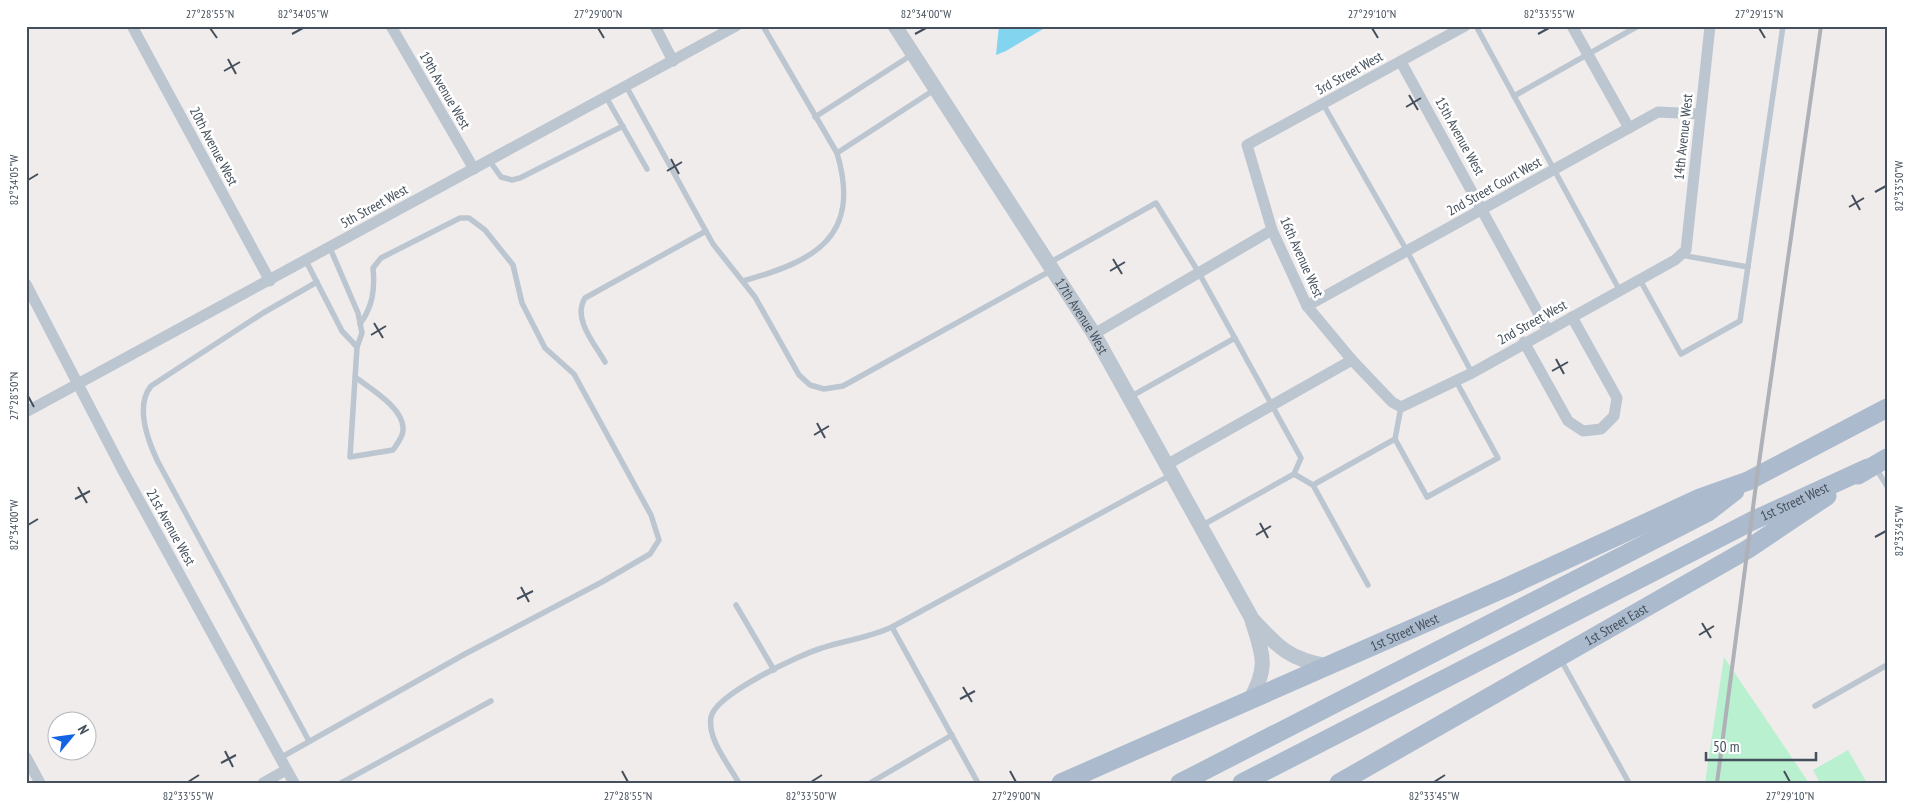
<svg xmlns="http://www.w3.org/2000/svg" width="1913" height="809" font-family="'PT Sans Narrow',sans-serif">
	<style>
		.green { fill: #b8f0d0 }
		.water { fill: #83d4ef }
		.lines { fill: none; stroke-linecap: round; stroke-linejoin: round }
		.service { stroke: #bcc6d0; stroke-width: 5.5 }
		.minor { stroke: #bcc6d0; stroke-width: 11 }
		.tertiary { stroke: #bcc6d0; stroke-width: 15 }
		.primary { stroke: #abbbcd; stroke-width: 19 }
		.rail { stroke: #aeb1b7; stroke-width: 4 }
		.ticks { fill: none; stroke: #444f5b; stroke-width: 2 }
		.labels { text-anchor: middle; stroke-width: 5; stroke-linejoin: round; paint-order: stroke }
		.street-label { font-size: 14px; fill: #444f5b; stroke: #fff }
		.neatline { fill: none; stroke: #444f5b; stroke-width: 2 }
		.ticks-label { font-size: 12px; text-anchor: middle; fill: #444f5b }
	</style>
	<rect width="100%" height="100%" fill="#f0ecec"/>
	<g class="green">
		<polygon points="1724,657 1809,783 1705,783"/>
		<polygon points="1848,750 1867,783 1820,783 1813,770"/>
	</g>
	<polygon class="water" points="999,26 1048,26 1006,51 996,55"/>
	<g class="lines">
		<g class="service">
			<polyline points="1476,26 1620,291"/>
			<polyline points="626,86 713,244 755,297 799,375 810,385 824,389 843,386 1052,270"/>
			<polyline points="1514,96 1638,26"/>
			<polyline points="606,97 647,169"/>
			<polyline points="1323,104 1407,251 1472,373"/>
			<polyline points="815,117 913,54"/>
			<polyline points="837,153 934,90"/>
			<polyline points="489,160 501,177 512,180 520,178 623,126"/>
			<path d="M330,248L358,313L362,333L357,347L350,457L393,450C397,444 403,437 403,430C405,409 370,388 355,377"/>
			<polyline points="1681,255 1748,267"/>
			<polyline points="306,261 342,331 357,347"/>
			<polyline points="1049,263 1156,203 1199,273 1301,458 1294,474 1201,526"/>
			<polyline points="1640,280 1681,354 1740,321 1783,26"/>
			<path d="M743,281C815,261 862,237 837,153L763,26"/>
			<path d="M605,362C595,344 572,319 585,298L706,231"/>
			<polyline points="1130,397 1235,338"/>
			<polyline points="1395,439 1427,497 1498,458 1456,381"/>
			<polyline points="1875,467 1887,486"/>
			<polyline points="1294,474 1313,485"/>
			<polyline points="1368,585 1313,485 1395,439 1401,407"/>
			<polyline points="736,605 774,670"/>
			<polyline points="892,627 978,783"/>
			<polyline points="1561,660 1629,783"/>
			<polyline points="1815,706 1887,665"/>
			<path d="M309,741L158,462C148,441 135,406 151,386L263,313L317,282"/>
			<path d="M280,758L465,654L602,582L650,554L659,540L651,515L574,374L545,348L522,303L513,265L485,230L469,218H460L381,258L373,268C375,289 373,306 360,324"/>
			<polyline points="341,783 491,701"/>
			<path d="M739,783C729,765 707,739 711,717C716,694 799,655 822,648C846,640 869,638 892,627L1171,475"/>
			<polyline points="870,783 952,735"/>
		</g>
		<g class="minor">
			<polyline points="132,26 270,281"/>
			<polyline points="391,26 474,169"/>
			<polyline points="655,26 673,61"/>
			<polyline points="1465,26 1247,145 1272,230 1307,306 1352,360 1392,402 1401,407 1472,373 1675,260 1686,250 1710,26"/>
			<polyline points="1572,26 1629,128"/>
			<polyline points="1401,62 1548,331"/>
			<polyline points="26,284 122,469 294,783"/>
			<polyline points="1307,306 1658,112 1700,114"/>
			<polyline points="1094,334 1272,230"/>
			<polyline points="1524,342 1568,421 1583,431 1601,429 1614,416 1617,398 1572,317"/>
			<polyline points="26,412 736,26"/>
			<polyline points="1168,464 1352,360"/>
			<polyline points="26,757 40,783"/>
			<polyline points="263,783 286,770"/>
		</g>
		<g class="tertiary">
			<path id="s1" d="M895,26L1094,334L1251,617C1262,654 1270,664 1250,700"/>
			<path d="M1253,620C1279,648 1290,660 1328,666"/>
		</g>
		<g class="primary">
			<polyline points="1858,475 1887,458"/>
			<path id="s2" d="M1061,783L1507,587L1700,498L1748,481L1887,408"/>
			<polyline points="1180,783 1708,512 1735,491"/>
			<path id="s3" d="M1242,783L1752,521L1868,468"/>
			<path id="s4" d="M1339,783L1748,549L1827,496"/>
		</g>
		<polyline class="rail" points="1717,783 1757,477 1821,26"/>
	</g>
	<path class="ticks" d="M210,28L217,38M598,28L604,38M1372,28L1378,38M1759,28L1765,38M292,34L303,28M915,34L926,28M1538,34L1549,28M228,59L236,74M224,71L240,62M1409,95L1418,110M1406,107L1421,98M671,159L679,174M667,171L682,162M28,180L38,174M1875,192L1886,186M1852,195L1860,210M1849,207L1864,198M1113,259L1122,274M1110,271L1125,262M374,323L383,338M371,335L386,326M1556,359L1564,374M1552,371L1568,362M28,396L34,407M817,423L825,438M814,435L829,426M78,487L87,503M75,499L90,491M1260,523L1268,538M28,525L38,519M1256,535L1271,526M1875,537L1886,531M521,587L529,602M517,599L533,591M1702,623L1711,638M1699,635L1714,626M963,687L972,702M960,699L975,691M225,751L233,767M221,763L236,755M622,771L628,782M1010,771L1016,782M1784,771L1790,782M188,782L199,775M811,782L822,775M1434,782L1445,775"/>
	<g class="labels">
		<g class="street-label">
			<text transform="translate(1349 73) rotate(-29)" y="5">3rd Street West</text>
			<text transform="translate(445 90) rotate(60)" y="5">19th Avenue West</text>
			<text transform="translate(1460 136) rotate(61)" y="5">15th Avenue West</text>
			<text transform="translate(1683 137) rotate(-84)" y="5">14th Avenue West</text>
			<text transform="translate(214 146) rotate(62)" y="5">20th Avenue West</text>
			<text transform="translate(1494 186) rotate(-29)" y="5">2nd Street Court West</text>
			<text transform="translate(374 206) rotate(-29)" y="5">5th Street West</text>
			<text transform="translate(1302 257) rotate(66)" y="5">16th Avenue West</text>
			<text dy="5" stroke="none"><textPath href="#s1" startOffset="345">17th Avenue West</textPath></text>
			<text transform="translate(1532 322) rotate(-29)" y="5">2nd Street West</text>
			<text dy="5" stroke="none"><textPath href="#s3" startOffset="620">1st Street West</textPath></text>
			<text transform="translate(171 527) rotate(61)" y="5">21st Avenue West</text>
			<text dy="5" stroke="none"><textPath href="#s4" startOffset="319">1st Street East</textPath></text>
			<text dy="5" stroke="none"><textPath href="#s2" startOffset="375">1st Street West</textPath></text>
		</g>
	</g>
	<rect width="1913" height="809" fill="none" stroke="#ffffff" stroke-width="55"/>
	<g transform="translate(72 736) rotate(61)"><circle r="24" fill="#ffffff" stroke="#b4b9bd"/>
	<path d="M0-4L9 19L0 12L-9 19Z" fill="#1264e4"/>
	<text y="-8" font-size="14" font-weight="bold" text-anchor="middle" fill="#444f5b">N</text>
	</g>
	<path d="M1706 752v8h110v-8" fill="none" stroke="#444f5b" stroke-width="2.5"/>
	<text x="1713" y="752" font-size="15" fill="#444f5b" stroke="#ffffff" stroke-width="4" paint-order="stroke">50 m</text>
	<rect x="28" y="28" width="1858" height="754" class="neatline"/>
	<g class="ticks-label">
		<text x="210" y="18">27°28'55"N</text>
		<text x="303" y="18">82°34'05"W</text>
		<text x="598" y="18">27°29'00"N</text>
		<text x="926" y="18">82°34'00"W</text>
		<text x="1372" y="18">27°29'10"N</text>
		<text x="1549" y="18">82°33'55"W</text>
		<text x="1759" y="18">27°29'15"N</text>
		<text transform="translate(14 180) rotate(-90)" y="4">82°34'05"W</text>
		<text transform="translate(1899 186) rotate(-90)" y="4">82°33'50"W</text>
		<text transform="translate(14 396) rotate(-90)" y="4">27°28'50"N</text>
		<text transform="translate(14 525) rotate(-90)" y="4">82°34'00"W</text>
		<text transform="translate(1899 531) rotate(-90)" y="4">82°33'45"W</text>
		<text x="188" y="800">82°33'55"W</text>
		<text x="628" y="800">27°28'55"N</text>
		<text x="811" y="800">82°33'50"W</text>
		<text x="1016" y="800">27°29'00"N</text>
		<text x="1434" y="800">82°33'45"W</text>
		<text x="1790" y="800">27°29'10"N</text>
	</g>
</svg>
